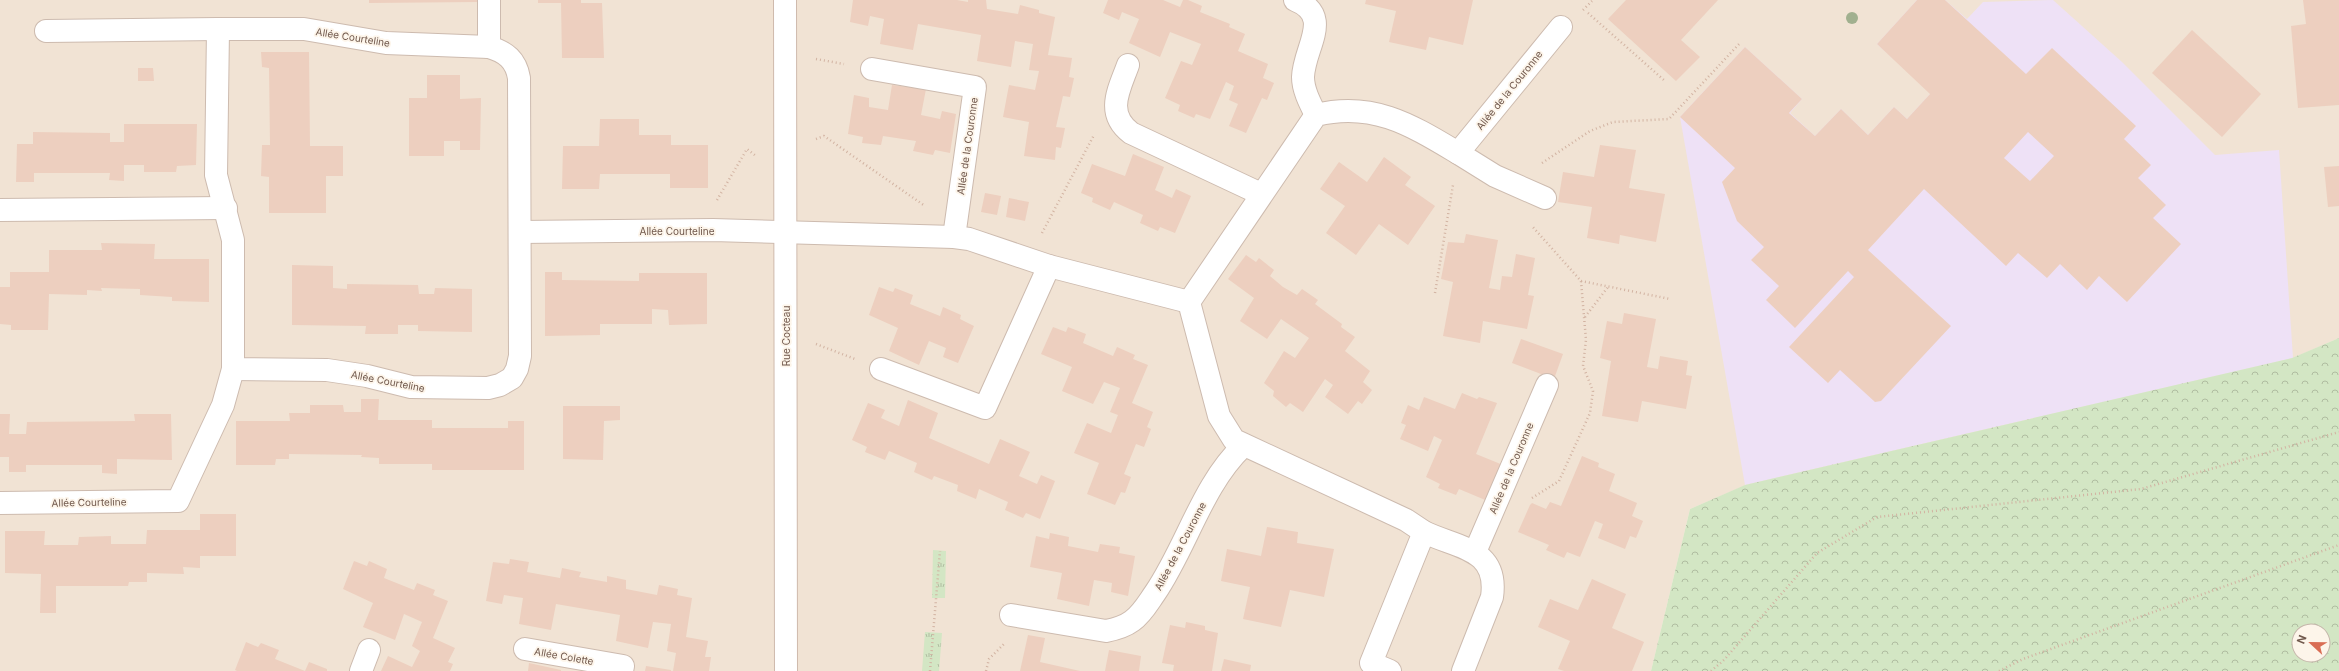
<svg xmlns="http://www.w3.org/2000/svg" width="2339" height="671" font-family="Inter,sans-serif">
	<style>
		.residential { fill: #f1e3d4 }
		.education { fill: #eee1f6 }
		.forest { fill: url(#forest-crowns); fill-rule: evenodd }
		.park { fill: url(#park-tufts) }
		.building { fill: #edcfbf; fill-rule: evenodd }
		.lines { fill: none; stroke-linecap: round; stroke-linejoin: round }
		.street-casing { stroke: #cdbbaf; stroke-width: 24 }
		.secondary-casing { stroke: #cfbaad; stroke-width: 24 }
		.path { stroke: #d2b3a2; stroke-width: 2.5; stroke-dasharray: 1 3; stroke-linecap: butt }
		.street { stroke: #fff; stroke-width: 22 }
		.secondary { stroke: #fff; stroke-width: 22 }
		.tree { fill: #a1b08f }
		.labels { text-anchor: middle; stroke-width: 3.5; stroke-linejoin: round; paint-order: stroke }
		.street-label { font-size: 10px; fill: #70584c; stroke: #fdf5ea }
	</style>
	<defs>
		<pattern id="forest-crowns" width="20" height="18" patternUnits="userSpaceOnUse"><rect width="20" height="18" fill="#d3e6c4"/><path d="M2 6a3 3 0 1 1 6 0M12 15a3 3 0 1 1 6 0" fill="none" stroke="#b0bda1"/></pattern>
		<pattern id="park-tufts" width="24" height="20" patternUnits="userSpaceOnUse"><rect width="24" height="20" fill="#d3e6c4"/><path d="M3 7l-1-3M5 7V3M7 7l1-3M15 17l-1-3M17 17v-4M19 17l1-3" fill="none" stroke="#b0bda1"/></pattern>
	</defs>
	<rect width="100%" height="100%" fill="#faf1e5"/>
	<polygon class="residential" points="0,0 2339,0 2339,338 2293,358 1746,485 1690,509 1651,671 0,671"/>
	<polygon class="education" points="1917,0 1945,0 1967,19 1983,2 2053,0 2122,62 2215,155 2279,150 2293,358 1745,485 1680,117 1745,47 1802,99 1790,113 1815,136 1841,109 1868,135 1894,107 1907,119 1931,93 1877,44"/>
	<path class="forest" d="M2339,338V671H1651L1690,509L1745,485L2292,358ZM2299,631H2323V655H2299Z"/>
	<g class="park">
		<polygon points="933,550 946,551 945,598 932,598"/>
		<polygon points="925,632 942,633 939,671 922,671"/>
	</g>
	<g class="building">
		<polygon points="369,0 478,0 478,2 369,3"/>
		<polygon points="538,0 581,0 581,3 602,3 604,58 562,58 561,3 538,3"/>
		<polygon points="853,0 957,0 968,2 968,0 986,0 987,9 1018,14 1020,5 1039,10 1039,13 1055,17 1048,55 1072,58 1069,77 1074,78 1070,97 1063,96 1056,127 1065,128 1061,148 1056,147 1055,160 1024,156 1029,122 1003,117 1009,85 1035,90 1039,71 1029,70 1033,44 1015,41 1011,67 977,61 981,35 918,24 913,50 880,44 884,19 870,16 868,26 850,22"/>
		<polygon points="1108,0 1163,0 1180,7 1183,0 1188,0 1202,6 1200,12 1230,24 1229,27 1245,34 1238,51 1268,64 1263,78 1274,83 1267,100 1262,98 1246,133 1229,126 1238,104 1229,100 1234,86 1226,82 1210,119 1196,114 1194,118 1178,111 1180,105 1165,98 1181,61 1192,65 1201,44 1170,32 1160,57 1129,43 1139,19 1122,12 1119,20 1103,13"/>
		<polygon points="1366,0 1473,0 1463,45 1429,37 1426,50 1389,42 1396,11 1365,4"/>
		<polygon points="1626,0 1718,0 1681,40 1700,57 1676,81 1608,19"/>
		<path d="M1917,0H1945L2026,74L2052,48L2136,126L2124,139L2151,165L2138,178L2166,205L2153,218L2181,244L2127,302L2099,276L2087,290L2060,264L2047,278L2018,253L2006,266L1924,189L1868,250L1951,326L1881,401L1875,402L1840,370L1828,383L1789,347L1854,277L1848,271L1795,328L1766,300L1779,286L1751,260L1764,247L1737,221L1722,182L1735,168L1680,117L1745,47L1802,99L1789,113L1815,136L1841,109L1868,135L1894,107L1907,119L1930,94L1877,44ZM2028,132L2054,156L2030,181L2004,158Z"/>
		<polygon points="2303,0 2339,0 2339,105 2298,108 2291,26 2306,24"/>
		<polygon points="2192,30 2261,94 2222,137 2152,73"/>
		<polygon points="261,52 309,52 310,146 343,146 343,176 326,176 326,213 269,213 269,177 261,176 262,145 270,145 269,68 262,67"/>
		<polygon points="138,68 153,68 154,81 138,81"/>
		<polygon points="427,75 460,75 460,99 481,98 480,150 460,150 460,141 444,141 444,156 409,156 409,98 427,98"/>
		<polygon points="892,85 926,89 921,115 940,119 942,111 956,114 950,153 935,150 933,155 913,151 916,141 883,136 881,145 862,143 863,137 848,134 854,95 869,98 869,107 888,110"/>
		<polygon points="600,119 639,119 639,135 671,135 671,145 708,145 708,188 670,188 670,174 600,174 599,189 562,189 563,146 599,146"/>
		<polygon points="124,124 197,124 196,165 177,166 176,172 144,172 144,165 124,165 124,181 109,180 110,173 34,173 34,182 16,182 17,144 33,144 33,132 110,133 110,142 124,142"/>
		<polygon points="1600,145 1636,150 1629,188 1665,194 1656,242 1620,235 1619,244 1587,238 1592,207 1558,202 1563,172 1594,177"/>
		<polygon points="1133,154 1164,167 1155,190 1172,198 1176,189 1191,196 1175,233 1160,227 1158,231 1140,223 1143,215 1114,202 1110,210 1092,202 1093,198 1081,193 1092,164 1125,176"/>
		<polygon points="1384,157 1411,177 1405,185 1435,206 1408,245 1379,224 1356,255 1326,233 1345,206 1320,189 1339,162 1367,182"/>
		<polygon points="2339,166 2339,206 2328,207 2324,167"/>
		<polygon points="985,193 1001,196 997,215 981,212"/>
		<polygon points="1009,198 1029,202 1025,221 1006,217"/>
		<polygon points="1466,234 1498,240 1489,288 1500,290 1502,276 1512,277 1516,254 1535,258 1528,295 1534,296 1527,329 1483,321 1480,343 1443,336 1453,282 1441,279 1448,242 1464,243"/>
		<polygon points="101,243 155,244 154,259 209,259 209,302 172,301 172,297 140,295 140,289 101,288 102,291 87,290 87,295 49,294 48,330 11,330 11,325 0,324 0,287 10,287 10,272 49,272 49,250 102,250"/>
		<polygon points="1246,255 1256,262 1259,258 1274,270 1270,276 1283,287 1297,295 1302,289 1318,300 1315,304 1342,324 1341,327 1355,337 1345,351 1370,371 1363,382 1372,390 1362,404 1358,401 1348,414 1325,397 1333,385 1325,379 1303,412 1290,403 1286,407 1273,396 1274,391 1264,383 1284,351 1295,358 1309,338 1281,319 1267,339 1240,321 1254,298 1228,279"/>
		<polygon points="292,265 333,266 333,288 347,289 347,284 418,285 419,294 434,294 435,288 472,289 472,332 418,331 418,325 398,325 398,334 365,334 366,326 292,325"/>
		<polygon points="545,272 562,272 562,280 639,281 639,273 707,273 707,324 669,325 668,310 652,309 652,324 600,324 600,335 545,336"/>
		<polygon points="879,287 893,292 895,288 913,295 910,304 940,316 943,307 961,315 960,319 974,326 958,363 943,357 946,348 929,341 919,365 889,351 898,328 869,315"/>
		<polygon points="1624,313 1656,319 1647,367 1658,369 1660,356 1688,361 1686,375 1692,376 1686,409 1642,401 1638,422 1602,416 1611,361 1600,358 1607,321 1622,324"/>
		<polygon points="1053,327 1066,332 1068,327 1086,334 1083,343 1113,356 1117,347 1135,355 1133,359 1148,365 1132,403 1153,412 1147,427 1151,429 1144,447 1136,444 1124,474 1131,477 1125,493 1121,492 1115,505 1087,494 1099,463 1074,453 1087,423 1111,433 1118,415 1110,412 1120,388 1104,382 1093,404 1062,391 1072,367 1041,354"/>
		<polygon points="1521,339 1563,354 1554,379 1512,363"/>
		<polygon points="1462,393 1477,399 1479,397 1497,403 1476,454 1503,465 1490,502 1459,489 1456,495 1438,488 1440,484 1426,477 1442,440 1434,436 1428,451 1400,439 1406,425 1401,423 1408,405 1419,410 1424,397 1455,409"/>
		<polygon points="361,399 379,399 378,420 432,420 432,428 508,428 508,421 524,421 524,470 432,470 432,464 379,464 379,458 361,457 362,455 289,454 289,459 276,459 275,465 236,465 236,421 290,421 289,413 310,413 310,405 343,405 344,412 361,412"/>
		<polygon points="908,400 938,413 929,438 989,464 1000,439 1030,452 1019,476 1037,484 1041,475 1055,481 1040,519 1026,513 1023,518 1005,510 1008,502 979,489 976,499 957,491 958,485 934,476 932,480 914,472 917,463 889,451 885,460 865,452 867,447 852,440 868,403 885,410 881,418 899,426"/>
		<polygon points="563,406 620,406 620,420 604,421 603,460 563,459"/>
		<polygon points="0,414 10,414 9,434 26,434 27,422 135,421 134,414 171,414 172,460 117,459 117,474 102,473 102,465 26,465 26,472 9,472 9,457 0,457"/>
		<polygon points="1582,456 1599,463 1598,467 1615,474 1609,491 1637,503 1632,516 1643,521 1636,538 1630,536 1625,549 1598,538 1603,524 1595,521 1580,557 1567,552 1564,558 1546,550 1549,545 1518,532 1530,505 1532,503 1546,509 1550,502 1561,506"/>
		<polygon points="200,514 236,514 236,556 200,556 200,568 183,567 184,574 147,573 147,582 129,582 128,586 56,586 56,613 40,613 41,574 5,573 5,531 45,531 44,545 78,545 79,537 111,536 111,544 146,544 147,530 200,530"/>
		<polygon points="1267,527 1298,532 1297,543 1334,549 1324,597 1290,590 1281,627 1243,619 1250,587 1221,581 1227,549 1261,556"/>
		<polygon points="1050,533 1069,537 1068,546 1098,552 1100,544 1120,547 1119,553 1135,556 1128,596 1111,592 1112,583 1094,580 1089,606 1057,599 1062,573 1030,567 1036,536 1049,539"/>
		<polygon points="510,559 529,562 527,572 560,578 562,568 581,572 579,577 607,582 607,576 626,580 626,589 657,595 659,585 678,589 677,595 692,598 686,637 708,641 705,657 711,657 709,671 673,671 676,653 667,651 671,624 653,622 648,648 616,641 620,615 556,604 551,630 519,624 523,598 504,595 502,604 486,601 493,562 509,564"/>
		<polygon points="354,561 367,566 369,561 387,569 384,578 414,590 417,583 435,590 433,595 448,601 433,638 455,648 448,662 453,664 450,671 381,671 388,656 412,667 420,651 412,646 422,622 404,614 395,640 363,627 373,603 343,589"/>
		<polygon points="1592,579 1626,594 1612,628 1644,642 1632,671 1564,671 1558,669 1570,641 1538,627 1550,599 1578,610"/>
		<polygon points="1186,622 1205,626 1205,630 1218,633 1212,671 1173,671 1174,665 1162,663 1170,625 1185,628"/>
		<polygon points="1028,635 1045,638 1040,662 1080,671 1020,671"/>
		<polygon points="246,642 258,647 261,643 279,650 275,659 305,671 309,662 327,669 327,671 237,671 235,670"/>
		<polygon points="1109,650 1141,656 1139,671 1105,671"/>
		<polygon points="1224,659 1251,665 1250,671 1221,671"/>
		<polygon points="529,663 561,670 561,671 528,671"/>
		<polygon points="646,666 671,670 671,671 645,671"/>
	</g>
	<g class="lines">
		<defs>
			<g id="street">
				<polyline points="489,0 489,47"/>
				<path d="M1295,0C1334,16 1304,47 1303,77C1303,90 1310,103 1316,115"/>
				<path d="M218,29H304L386,43L489,47C506,52 516,60 519,78L520,356L517,369L512,378L500,385L488,388L411,387L367,376L327,370L233,369V240L216,175Z"/>
				<polyline points="46,31 218,29"/>
				<path d="M1128,65C1119,90 1105,113 1131,133L1261,194"/>
				<polyline points="872,69 975,87 954,237"/>
				<polyline points="1458,153 1495,176 1545,198"/>
				<polyline points="0,210 226,208"/>
				<path d="M520,232L713,230L954,237L969,239L1049,266L1189,302L1219,416L1234,440L1406,520C1412,524 1418,528 1424,532C1457,548 1499,548 1492,597L1463,671"/>
				<path d="M1189,302L1316,115C1373,101 1411,125 1458,153L1561,27"/>
				<polyline points="881,369 985,408 1049,266"/>
				<polyline points="0,503 178,501 223,405 233,369"/>
				<polyline points="1475,552 1547,385"/>
				<path d="M1011,615L1106,631C1116,629 1124,627 1132,621C1142,614 1148,603 1155,593C1187,546 1202,485 1243,446"/>
				<polyline points="525,649 623,666 622,671"/>
				<polyline points="361,671 369,650"/>
				<polyline points="1390,671 1371,663 1424,532"/>
			</g>
			<polyline id="secondary" points="785,0 786,671"/>
		</defs>
		<use href="#street" class="street-casing"/>
		<use href="#secondary" class="secondary-casing"/>
		<g class="path">
			<polyline points="1583,10 1592,1"/>
			<polyline points="1588,13 1665,81"/>
			<polyline points="816,59 844,64"/>
			<polyline points="816,139 824,136 925,206"/>
			<polyline points="1542,163 1590,131 1613,122 1669,119 1740,43"/>
			<polyline points="717,200 747,149 756,156"/>
			<polyline points="1042,233 1094,135"/>
			<polyline points="1581,281 1670,299"/>
			<polyline points="1435,293 1453,185"/>
			<polyline points="1585,317 1608,287"/>
			<polyline points="816,344 855,359"/>
			<polyline points="1532,498 1559,481 1590,413 1593,391 1583,366 1586,340 1581,281 1532,226"/>
			<polyline points="930,671 940,551"/>
			<polyline points="986,671 989,659 1004,644"/>
			<polyline points="1711,671 1724,660 1817,553 1877,517 2141,489 2339,432"/>
			<polyline points="1999,671 2023,659 2339,545"/>
		</g>
		<use href="#street" class="street"/>
		<use href="#secondary" class="secondary"/>
	</g>
	<circle class="tree" cx="1852" cy="18" r="6"/>
	<g class="labels">
		<g class="street-label">
			<text transform="translate(353 37) rotate(9)" y="4">Allée Courteline</text>
			<text transform="translate(1509 90) rotate(-51)" y="4">Allée de la Couronne</text>
			<text transform="translate(967 146) rotate(-82)" y="4">Allée de la Couronne</text>
			<text x="677" y="235">Allée Courteline</text>
			<text transform="translate(786 336) rotate(-90)" y="4">Rue Cocteau</text>
			<text transform="translate(388 381) rotate(11)" y="4">Allée Courteline</text>
			<text transform="translate(1511 468) rotate(-67)" y="4">Allée de la Couronne</text>
			<text transform="translate(89 502) rotate(-1)" y="4">Allée Courteline</text>
			<text transform="translate(1180 546) rotate(-62)" y="4">Allée de la Couronne</text>
			<text transform="translate(564 656) rotate(10)" y="4">Allée Colette</text>
		</g>
	</g>
	<g transform="translate(2311 643) rotate(292)"><circle r="19" fill="#fdf5ea" stroke="#c5b6ab"/>
	<path d="M0-3L7 15L0 10L-7 15Z" fill="#d96d54"/>
	<text y="-6" font-size="11" font-weight="bold" text-anchor="middle" fill="#70584c">N</text>
	</g>
</svg>
